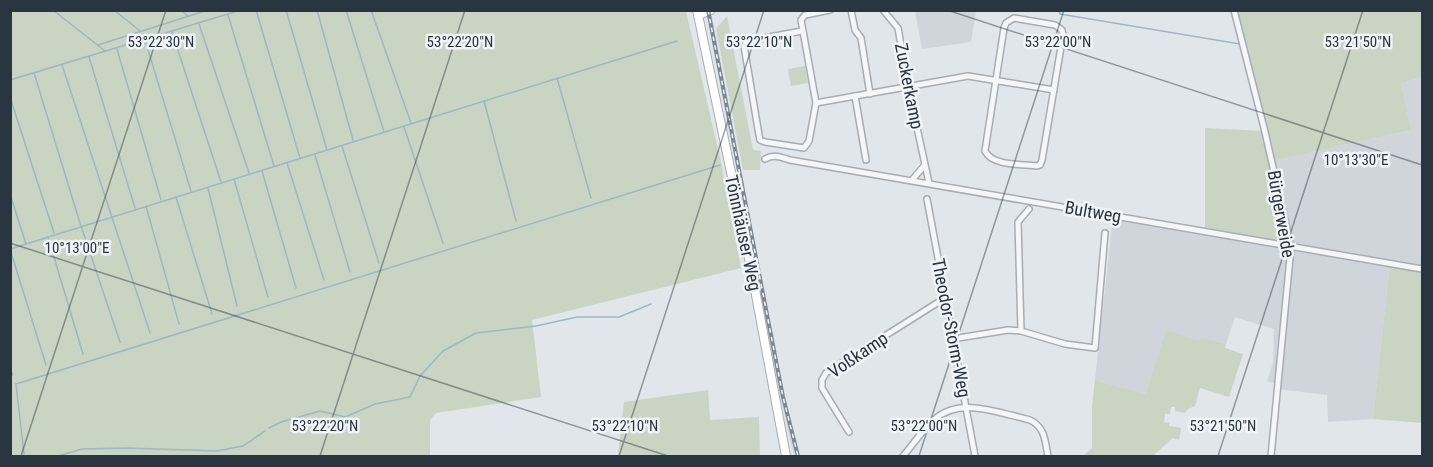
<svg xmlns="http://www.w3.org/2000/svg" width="1433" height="467" font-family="'Roboto Condensed',sans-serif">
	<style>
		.built { fill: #d0d5dc }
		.green { fill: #c9d4c3 }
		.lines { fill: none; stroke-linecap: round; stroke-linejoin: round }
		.stream { stroke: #9db7c9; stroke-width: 1.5 }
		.street-casing { stroke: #a6adb4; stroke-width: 8 }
		.secondary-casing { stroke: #a6adb4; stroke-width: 10 }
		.street { stroke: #f4f6f8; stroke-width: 5 }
		.secondary { stroke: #fff; stroke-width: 8 }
		.rail-casing { stroke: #7b8793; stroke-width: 4 }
		.rail { stroke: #f1f4f7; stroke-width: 1.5; stroke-dasharray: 4.5; stroke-linecap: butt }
		.ticks { fill: none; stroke: #2a3542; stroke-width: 1.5; stroke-opacity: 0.45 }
		.labels { text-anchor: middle; stroke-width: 5; stroke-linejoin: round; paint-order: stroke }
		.street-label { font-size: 18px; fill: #2a3542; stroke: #f1f4f7 }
		.ticks-label { font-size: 15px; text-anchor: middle; fill: #2a3542; stroke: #f1f4f7; stroke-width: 5; stroke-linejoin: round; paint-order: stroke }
	</style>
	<rect width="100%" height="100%" fill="#e1e6ea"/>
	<g class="built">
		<polygon points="707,11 711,11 782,388 799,456 795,456 792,448 774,366"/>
		<polygon points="915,11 976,11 971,42 922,49"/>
		<polygon points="1422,77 1422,269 1390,264 1373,419 1328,422 1327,395 1278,389 1278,385 1267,381 1273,363 1274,329 1235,317 1226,344 1201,337 1200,341 1146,394 1095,380 1113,216 1291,247 1272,161 1411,130 1401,83"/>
	</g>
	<g class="green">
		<polygon points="10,11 686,11 721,162 741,268 532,320 541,397 436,413 430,420 430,456 11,456"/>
		<polygon points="1234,11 1422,11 1422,77 1401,83 1411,130 1272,161 1291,247 1205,232 1205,128 1264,131"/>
		<polygon points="727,16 753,150 761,151 760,170 743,170 716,29"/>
		<polygon points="805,66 808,83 791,86 788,69"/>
		<polygon points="1390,263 1422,269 1422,423 1373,419"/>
		<polygon points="1166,330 1199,341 1201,337 1226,344 1225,348 1243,354 1229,397 1200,388 1195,406 1188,409 1185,413 1175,411 1175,407 1171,407 1170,414 1165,414 1164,422 1169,423 1169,426 1181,428 1179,440 1173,438 1155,454 1154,456 1083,456 1092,448 1092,406 1095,380 1146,394"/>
		<polygon points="708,390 710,420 759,417 760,456 618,456 624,402"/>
	</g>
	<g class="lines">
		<g class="stream">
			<polyline points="53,10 105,51"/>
			<polyline points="114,10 140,31"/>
			<polyline points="181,10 188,16"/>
			<polyline points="256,10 300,158"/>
			<polyline points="286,10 327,150"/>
			<polyline points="317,10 353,140"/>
			<polyline points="346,10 384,132"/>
			<polyline points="371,10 411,123"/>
			<polyline points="1059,10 1060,14 1240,44"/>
			<polyline points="228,15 274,166"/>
			<polyline points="199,24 249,173"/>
			<polyline points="172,32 221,182"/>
			<polyline points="145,40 191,191"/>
			<polyline points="98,45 208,10"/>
			<polyline points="117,49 161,200"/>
			<polyline points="89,57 135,208"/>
			<polyline points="62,65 150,333"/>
			<polyline points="34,73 80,223 120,342"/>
			<polyline points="557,78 591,198"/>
			<polyline points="10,80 241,10"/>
			<polyline points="10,97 54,233"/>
			<polyline points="484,101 516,221"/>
			<polyline points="404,127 443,243"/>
			<polyline points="342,146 379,263"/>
			<polyline points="315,155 350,272"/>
			<polyline points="287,163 324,280"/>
			<polyline points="262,171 296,288"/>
			<polyline points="234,179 268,297"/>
			<polyline points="208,188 237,306"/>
			<polyline points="10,194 26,244"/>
			<polyline points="176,197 212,314"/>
			<polyline points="146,206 179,324"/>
			<polyline points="48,237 83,354"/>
			<polyline points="10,249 677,41"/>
			<polyline points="10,249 46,365"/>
			<polyline points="10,369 13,375"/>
			<polyline points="16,384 720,165"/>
			<polyline points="16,384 24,454"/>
			<polyline points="269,428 281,422 320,411 345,417 375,404 410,397 420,376 443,351 476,333 536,326 577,317 619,317 651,304"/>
			<polyline points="58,456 82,449 127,448 217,451 243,446 265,431"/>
		</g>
		<defs>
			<g id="street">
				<polyline points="851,10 855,30 861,38 870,94"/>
				<polyline points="883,10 898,28 908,86 929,183"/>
				<polyline points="1234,10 1265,132 1291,247 1271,456"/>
				<path d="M1014,18L1055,25L1062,30L1063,35L1042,160L1040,165L1037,166C1022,164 992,166 985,151L1004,28L1006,23Z"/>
				<polyline points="802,31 748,41 744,46 759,135 760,140 765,142 804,148 809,141 816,103 968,76 1054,90"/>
				<polyline points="855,96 866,160"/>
				<polyline points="816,103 801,20 805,15 830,10"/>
				<path d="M765,159C774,154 781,157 790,160L1422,269"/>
				<polyline points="912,180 924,166"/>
				<polyline points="927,199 975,456"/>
				<polyline points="1021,331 1018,222 1029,209"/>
				<polyline points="952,339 1008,330 1021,331 1065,344 1095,348 1105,233"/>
				<polyline points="849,432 822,388 822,380 826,373 945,298"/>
				<path d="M903,456C913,445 922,430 934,420C960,396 999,413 1030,420C1045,427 1045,441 1048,456"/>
			</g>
			<g id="secondary">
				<polyline points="697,10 751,268 786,456"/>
				<polyline points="698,15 711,10"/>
			</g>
		</defs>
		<use href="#street" class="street-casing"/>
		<use href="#secondary" class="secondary-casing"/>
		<use href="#street" class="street"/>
		<use href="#secondary" class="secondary"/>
		<defs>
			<polyline id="rail" points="708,10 783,397 798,456"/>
		</defs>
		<use href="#rail" class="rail-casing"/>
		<use href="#rail" class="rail"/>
	</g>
	<path class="ticks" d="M947,10L1422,165M10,243L668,456M21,456L166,10M320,456L465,10M619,456L764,10M919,456L1064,10M1218,456L1363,10"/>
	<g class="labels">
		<g class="street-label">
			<text transform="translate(909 86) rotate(79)" y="6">Zuckerkamp</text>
			<text transform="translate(1093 212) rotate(10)" y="6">Bultweg</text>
			<text transform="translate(1281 214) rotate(80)" y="6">Bürgerweide</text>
			<text transform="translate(743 233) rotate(78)" y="6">Tönnhäuser Weg</text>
			<text transform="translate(951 328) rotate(79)" y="6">Theodor-Storm-Weg</text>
			<text transform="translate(858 355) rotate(-34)" y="6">Voßkamp</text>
		</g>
	</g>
	<g class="ticks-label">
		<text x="161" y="47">53°22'30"N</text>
		<text x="460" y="47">53°22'20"N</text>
		<text x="759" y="47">53°22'10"N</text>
		<text x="1058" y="47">53°22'00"N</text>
		<text x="1358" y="47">53°21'50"N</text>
		<text x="1356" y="165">10°13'30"E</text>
		<text x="77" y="253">10°13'00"E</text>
		<text x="325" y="431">53°22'20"N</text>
		<text x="625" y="431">53°22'10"N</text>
		<text x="924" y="431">53°22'00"N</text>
		<text x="1223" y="431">53°21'50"N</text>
	</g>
	<rect width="1433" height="467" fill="none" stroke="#2a3542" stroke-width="24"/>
</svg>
